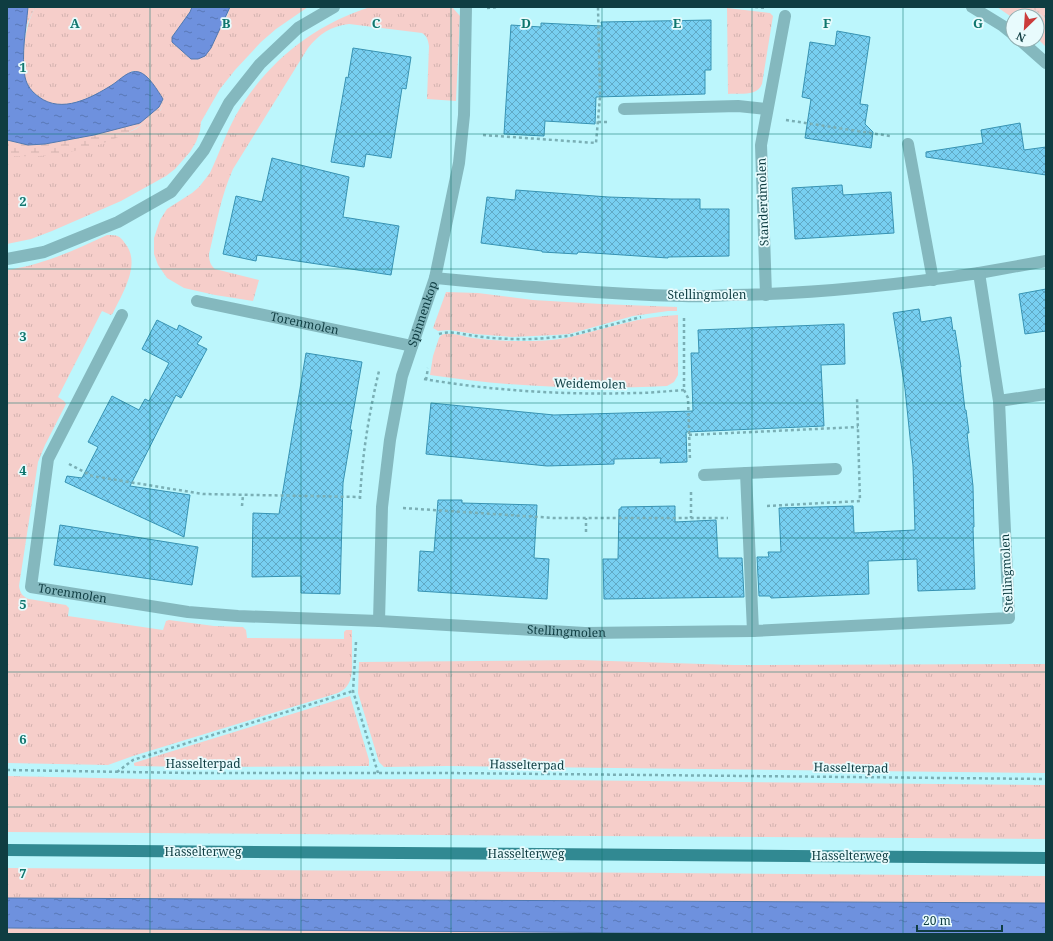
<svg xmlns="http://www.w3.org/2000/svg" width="1053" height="941" font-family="'Noto Serif',serif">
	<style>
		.grass { fill: url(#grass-tufts) }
		.wetland { fill: url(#wetland-marsh) }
		.water { fill: url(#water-ripples); stroke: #5278af }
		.building { fill: url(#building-cross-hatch); stroke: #3793b3 }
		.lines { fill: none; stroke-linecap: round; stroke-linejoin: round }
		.path { stroke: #7aafb5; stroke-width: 2.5; stroke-dasharray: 3 3; stroke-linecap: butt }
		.service { stroke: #84b8be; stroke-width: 12 }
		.minor { stroke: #84b8be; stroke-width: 12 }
		.primary { stroke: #318992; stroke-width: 12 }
		.grid { fill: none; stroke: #0f766e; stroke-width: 1; stroke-opacity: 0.55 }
		.labels { text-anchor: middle; stroke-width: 3.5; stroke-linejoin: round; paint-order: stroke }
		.street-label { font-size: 12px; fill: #0f3d42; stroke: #e8fbfd }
		.grid-label { font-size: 13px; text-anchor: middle; font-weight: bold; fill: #0f766e; stroke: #e8fbfd; stroke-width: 3.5; stroke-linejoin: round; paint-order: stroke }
	</style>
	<defs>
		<pattern id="grass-tufts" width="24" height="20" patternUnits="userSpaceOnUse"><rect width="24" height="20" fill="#f6ceca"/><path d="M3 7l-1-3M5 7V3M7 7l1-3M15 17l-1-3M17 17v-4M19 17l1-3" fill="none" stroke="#d2b2af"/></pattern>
		<pattern id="wetland-marsh" width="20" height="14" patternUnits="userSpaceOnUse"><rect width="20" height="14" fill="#f6ceca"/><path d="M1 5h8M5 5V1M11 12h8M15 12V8" fill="none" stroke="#d2b2af"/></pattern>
		<pattern id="water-ripples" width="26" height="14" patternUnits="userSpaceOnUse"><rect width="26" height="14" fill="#6e91de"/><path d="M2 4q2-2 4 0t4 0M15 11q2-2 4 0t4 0" fill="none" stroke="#5978b6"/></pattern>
		<pattern id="building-cross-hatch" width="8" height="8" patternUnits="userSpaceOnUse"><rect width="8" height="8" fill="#77cff1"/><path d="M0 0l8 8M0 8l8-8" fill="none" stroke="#60a9c5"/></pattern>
	</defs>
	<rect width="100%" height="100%" fill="#bcf6fc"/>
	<g class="grass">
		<path d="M35,7H192L190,12L172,37V42L191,59L227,16L230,7H308L276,29L261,42L235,70L220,89L209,108L201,122L200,131L196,142L190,152L175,169L166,176L121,201L52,231L31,239L7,244V156H32L117,137L136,129L161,110L163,99L133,71C114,84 95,98 73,103C62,106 49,105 40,98C34,93 28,88 25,79C24,76 24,71 24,67C22,46 26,26 35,7Z"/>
		<path d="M370,7H452L460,16L456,101L427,99L429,46C428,40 427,36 422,33L349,24C331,26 319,34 308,48L233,169C221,196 216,225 209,254C209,260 210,265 215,269L259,280L253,301L215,295L184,288L167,278L158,265L154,254V238L160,220L167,209L192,193L199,187L210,173C219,154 226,133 236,115C266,63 313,25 370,7Z"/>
		<polygon points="997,7 1031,7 1044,18 1046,19 1046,47 1037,38 1037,16 1013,16 1013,18"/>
		<path d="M727,8L770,13L773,16L762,84C757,97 740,93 728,94Z"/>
		<path d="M107,235C119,235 120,236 127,246C140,266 122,294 113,313L111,315L102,311L58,397L64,401L66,404L45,445L38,462L19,586C20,593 23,597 29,599L66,605L69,608L68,616L163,630L166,621L169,620L214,626L243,627L246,630L247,638L344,639V632L346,630H352C352,638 352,647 352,655C352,670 354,686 338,693L133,756L108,765L7,763V270C42,265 75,250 107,235Z"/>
		<polygon points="446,292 478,293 533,300 601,304 677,307 677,311 668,311 633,316 569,334 555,335 512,337 475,334 449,330 438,331 433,328"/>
		<path d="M678,315V375L674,382L667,386C587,390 508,387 430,375L433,356L439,338C441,335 442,334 446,334C455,333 464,337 473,338C488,340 504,341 519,341C536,341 554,341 570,337C606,329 640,316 678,315Z"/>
		<polygon points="579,660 734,665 1046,664 1046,773 447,766 384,767 379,762 358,693 359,662"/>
		<polygon points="350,696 369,760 369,766 189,767 135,766 134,765 134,763 137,762"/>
		<polygon points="7,776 189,780 447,779 1046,785 1046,839 7,832"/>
		<polygon points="7,868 1046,876 1046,903 7,898"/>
		<polygon points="7,928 782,934 7,934"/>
	</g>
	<g class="wetland">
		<polygon points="28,7 35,7 27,25 25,34"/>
		<polygon points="1031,7 1046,7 1046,19"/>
		<path d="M163,99C163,102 162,108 160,111C157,115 151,119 146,122C118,141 84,151 50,155C36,157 21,156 7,156V140L28,145L45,144L94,135L152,113L159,107Z"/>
	</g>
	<g class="water">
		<path d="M7,7H28C26,30 21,54 25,77C27,86 32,92 39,97C62,114 91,98 112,85C120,80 129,69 139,72C148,74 158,91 163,99L159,107L152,113L140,123L94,135L45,144L28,145L7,140Z"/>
		<polygon points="192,7 230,7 211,48 205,56 198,59 191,59 172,42 172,37 190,12"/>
		<polygon points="7,898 1046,903 1046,934 782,934 7,928"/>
	</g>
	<g class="building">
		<polygon points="711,20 711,70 705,70 705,94 596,97 595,124 545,121 544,136 504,134 511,25 541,27 541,23 602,26 601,22"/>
		<polygon points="837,31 870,37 860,104 868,105 865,124 873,132 871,148 805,138 811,99 802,97 810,42 835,46"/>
		<polygon points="353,48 411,57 406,89 402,88 391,158 366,154 364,167 331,162 346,77 348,78"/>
		<polygon points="1020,123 1024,150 1046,147 1046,175 926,157 926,152 983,143 981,130"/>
		<polygon points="272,158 349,177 343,217 399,226 391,275 257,255 256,261 223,254 236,196 262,202"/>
		<polygon points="842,185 843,195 891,192 894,233 795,239 792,188"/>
		<polygon points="516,190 608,197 671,199 700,199 700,209 729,209 729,256 668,257 668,258 578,252 577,254 542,252 542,251 481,243 487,197 515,200"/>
		<polygon points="1046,289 1046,331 1025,334 1019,294"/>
		<polygon points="919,309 921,322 951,317 953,331 955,330 961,367 960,367 965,410 966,410 969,433 967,433 973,486 974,527 973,527 975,589 918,591 917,559 868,561 869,594 771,598 770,596 759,596 757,557 769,557 768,552 781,552 779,508 853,506 854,533 915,530 913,466 905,389 893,313"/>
		<polygon points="157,320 177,330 179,325 202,337 197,344 207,349 181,398 176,395 130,486 190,495 184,537 65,482 67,476 82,478 98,447 88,442 112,396 139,410 145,399 149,401 169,363 142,349"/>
		<polygon points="844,324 845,364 821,365 824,426 686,432 687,462 660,463 661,458 614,459 614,464 547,466 426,454 431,403 554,415 693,411 691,353 699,353 698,330"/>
		<polygon points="306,353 362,362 350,430 352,430 343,483 340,594 301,593 301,576 252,577 253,513 279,514"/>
		<polygon points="438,500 462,500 462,503 537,505 534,558 549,559 547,599 418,591 420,551 434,552"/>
		<polygon points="675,506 675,522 716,520 718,558 742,558 744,597 604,599 603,559 618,559 619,509 621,509 621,507"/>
		<polygon points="60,525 198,547 192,585 54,565"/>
	</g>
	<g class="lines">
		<g class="path">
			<polyline points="755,7 766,8"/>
			<polyline points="487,8 498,7"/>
			<polyline points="786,120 890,136"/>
			<polyline points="598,122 607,122"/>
			<polyline points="483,135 596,143 600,97 598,7"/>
			<path d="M439,334C451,330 464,335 476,336C489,338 503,339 516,339C534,340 552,337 569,336L641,317"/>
			<path d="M424,379C494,391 565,395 636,393C652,393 668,391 684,390V317"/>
			<polyline points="426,380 428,368"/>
			<polyline points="684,390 688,398 690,461"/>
			<polyline points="689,435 858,427"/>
			<polyline points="69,464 92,476 203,494 360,497"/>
			<polyline points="691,492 691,518"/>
			<path d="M360,499C362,456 369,413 379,371L381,372"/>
			<polyline points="242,506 243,495"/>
			<polyline points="767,506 860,501 857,397"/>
			<polyline points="403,508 554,518 728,518"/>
			<polyline points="586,532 586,518"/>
			<polyline points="356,642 353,691 378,773"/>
			<polyline points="7,770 189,773 447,773 1046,779"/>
			<polyline points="117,772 133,760 353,691"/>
		</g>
		<g class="service">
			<polyline points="624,109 738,106 767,109"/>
			<polyline points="908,144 933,280"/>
			<polyline points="766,295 761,145 785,16"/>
			<polyline points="999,401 1046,394"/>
			<polyline points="704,475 746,473"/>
			<polyline points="753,631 746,473 836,469"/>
		</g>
		<g class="minor">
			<polyline points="972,7 1003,26 1013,34"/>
			<polyline points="1020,40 1046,63"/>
			<polyline points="7,259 44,252 118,222 171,192 204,150 229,103 260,64 298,28 334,7"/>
			<polyline points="979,273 1046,261"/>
			<path id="s1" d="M197,301L412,346"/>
			<path id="s2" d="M122,315L48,459L31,587L188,612L238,616L379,621L585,633L753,631L1009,618L999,401L979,273C897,285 814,294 731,295C715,296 699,297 683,296C600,294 518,286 435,278"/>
			<path id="s3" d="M379,621L382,507L390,440L402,376L435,278L459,163L464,115L466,7"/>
		</g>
		<polyline class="primary" points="7,850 1046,858"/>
	</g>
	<path class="grid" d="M150,7V934M301,7V934M451,7V934M602,7V934M752,7V934M903,7V934M7,134H1046M7,269H1046M7,403H1046M7,538H1046M7,672H1046M7,807H1046"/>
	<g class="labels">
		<g class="street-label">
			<text transform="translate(763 202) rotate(-92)" y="4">Standerdmolen</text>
			<text x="707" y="299">Stellingmolen</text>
			<text dy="4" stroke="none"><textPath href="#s3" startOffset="312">Spinnenkop</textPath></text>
			<text dy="4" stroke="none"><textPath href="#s1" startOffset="110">Torenmolen</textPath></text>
			<text transform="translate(590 384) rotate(1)" y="4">Weidemolen</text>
			<text transform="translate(1007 573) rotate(-93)" y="4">Stellingmolen</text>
			<text dy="4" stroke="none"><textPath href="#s2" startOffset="333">Torenmolen</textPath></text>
			<text dy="4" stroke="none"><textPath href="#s2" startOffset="829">Stellingmolen</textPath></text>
			<text x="203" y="768">Hasselterpad</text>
			<text transform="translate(527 765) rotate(1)" y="4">Hasselterpad</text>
			<text transform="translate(851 768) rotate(1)" y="4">Hasselterpad</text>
			<text x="203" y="856">Hasselterweg</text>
			<text x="526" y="858">Hasselterweg</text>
			<text x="850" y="860">Hasselterweg</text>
		</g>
	</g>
	<g class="grid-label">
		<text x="75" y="28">A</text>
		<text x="226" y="28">B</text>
		<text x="376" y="28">C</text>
		<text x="526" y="28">D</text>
		<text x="677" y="28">E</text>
		<text x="827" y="28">F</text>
		<text x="978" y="28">G</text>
		<text x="23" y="72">1</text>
		<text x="23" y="206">2</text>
		<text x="23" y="341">3</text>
		<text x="23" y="475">4</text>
		<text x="23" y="609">5</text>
		<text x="23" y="744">6</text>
		<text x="23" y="878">7</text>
	</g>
	<rect width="1053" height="941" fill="none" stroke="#0f3d42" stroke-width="16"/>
	<g transform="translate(1025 28) rotate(205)"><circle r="19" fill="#e8fbfd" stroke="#91afb2"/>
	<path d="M0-3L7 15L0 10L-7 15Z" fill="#cb3c3c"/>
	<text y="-6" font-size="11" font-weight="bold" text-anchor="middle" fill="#0f3d42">N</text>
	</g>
	<path d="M917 925v6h85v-6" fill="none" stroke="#0f3d42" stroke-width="2"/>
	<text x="923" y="925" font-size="12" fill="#0f3d42" stroke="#e8fbfd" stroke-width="3" paint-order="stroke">20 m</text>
</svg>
